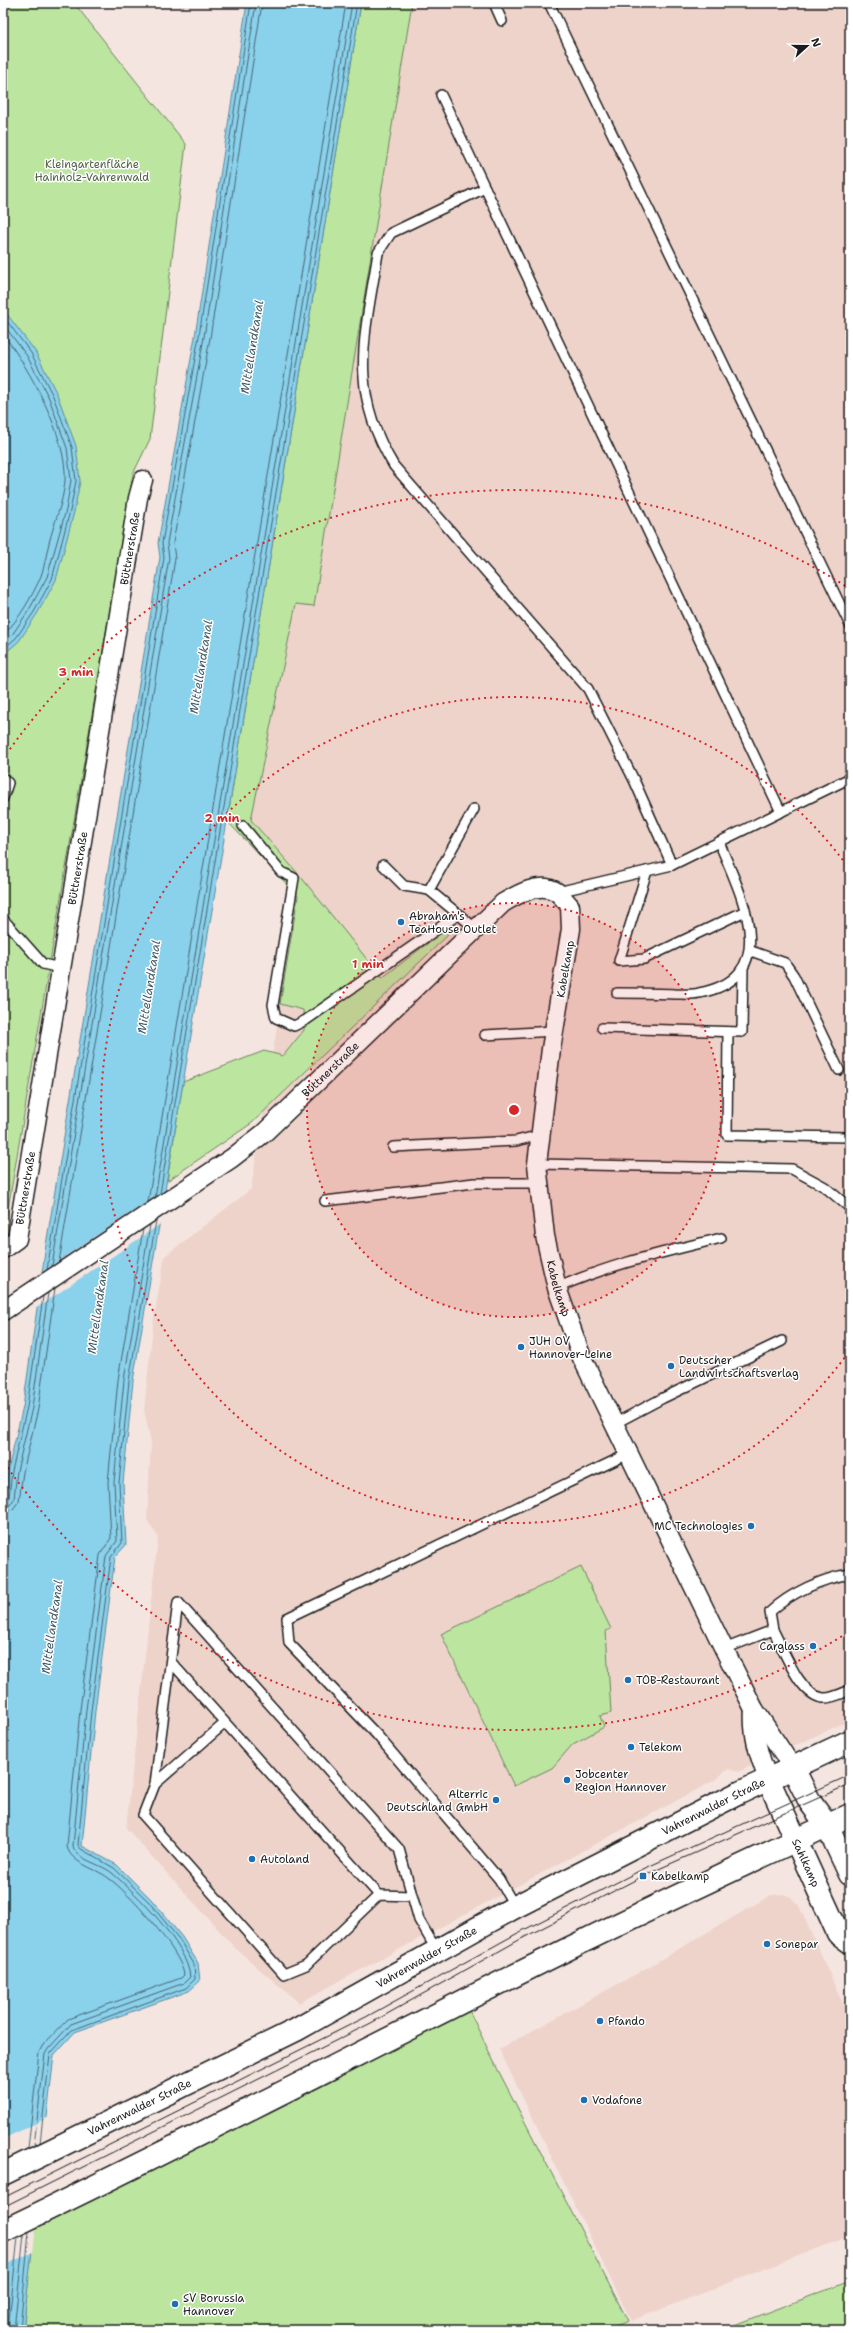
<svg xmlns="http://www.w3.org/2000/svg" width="853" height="2333" font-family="'Shantell Sans',sans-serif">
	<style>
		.built { fill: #eed3ca }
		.green { fill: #bce5a0; stroke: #6c805e }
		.water { fill: #8ad1ec; stroke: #5e8999 }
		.pier { fill: #f5e5e0 }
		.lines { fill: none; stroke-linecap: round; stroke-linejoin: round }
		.shore { stroke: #48646f; stroke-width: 1 }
		.service-casing { stroke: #1c1c1c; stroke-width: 12 }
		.minor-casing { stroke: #1c1c1c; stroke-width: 21 }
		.tertiary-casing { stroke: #1c1c1c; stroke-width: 25 }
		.secondary-casing { stroke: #1c1c1c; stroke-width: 25 }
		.service { stroke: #fff; stroke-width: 9 }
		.minor { stroke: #fff; stroke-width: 18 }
		.tertiary { stroke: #fff; stroke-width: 22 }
		.secondary { stroke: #fff; stroke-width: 22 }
		.tram { stroke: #1c1c1c; stroke-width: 1 }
		.ring { fill: none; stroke: #d62828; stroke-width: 2; stroke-dasharray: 2 4 }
		.poi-dot { fill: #1f6fb2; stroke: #fff; stroke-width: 1.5 }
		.labels { text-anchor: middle; stroke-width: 3; stroke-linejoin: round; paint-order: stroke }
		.park-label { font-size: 11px; fill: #54624a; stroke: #fff }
		.street-label { font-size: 11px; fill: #1c1c1c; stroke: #fff }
		.poi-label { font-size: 11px; fill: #1c1c1c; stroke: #fff; text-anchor: start }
		.water-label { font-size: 12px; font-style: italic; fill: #425b65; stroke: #fff }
		.centre { fill: #d62828; stroke: #fff; stroke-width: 2 }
		.ring-label { font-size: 12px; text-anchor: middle; font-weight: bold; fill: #d62828; stroke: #fff; stroke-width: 3; stroke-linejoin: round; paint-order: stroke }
	</style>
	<rect width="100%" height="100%" fill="#f5e5e0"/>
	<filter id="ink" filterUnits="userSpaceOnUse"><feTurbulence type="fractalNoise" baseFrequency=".025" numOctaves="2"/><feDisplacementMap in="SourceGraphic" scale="8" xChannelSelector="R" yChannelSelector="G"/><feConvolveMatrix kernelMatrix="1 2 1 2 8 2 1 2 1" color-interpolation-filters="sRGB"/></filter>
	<g filter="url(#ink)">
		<g class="built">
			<polygon points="412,3 850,3 850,1720 740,1771 728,1769 715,1780 299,2003 235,1948 126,1828 158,1537 147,1520 151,1442 144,1410 154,1316 165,1256 251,1189 301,877 251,820 296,604 314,606"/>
			<polygon points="783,1894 791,1897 799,1906 850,2019 850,2236 631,2321 499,2049 638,1973 771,1895"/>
		</g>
		<g class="green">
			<polygon points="3,3 74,3 186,144 150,439 133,474 3,1238"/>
			<polygon points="361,3 412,3 314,606 296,604 251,820 301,877 382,978 445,930 448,935 252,1123 167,1181 183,1082 264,1051 283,1056 304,1030 303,1010 280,1004 298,896 227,821"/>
			<polygon points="581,1567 611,1629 606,1631 611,1713 600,1716 604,1727 573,1744 552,1768 514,1786 441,1634"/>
			<polygon points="465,2002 497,2068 628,2321 605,2330 23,2330 35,2220"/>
			<polygon points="850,2281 850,2330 722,2330"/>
		</g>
		<g class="water">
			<polygon points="247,3 361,3 227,821 133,1381 123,1483 126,1545 115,1557 95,1711 82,1846 117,1865 151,1899 182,1937 198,1963 200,1981 189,1991 75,2032 54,2055 23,2330 3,2330 3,1514 8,1470 23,1407 46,1245 160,557 158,543 195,336"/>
			<polygon points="3,309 35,351 57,394 76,446 80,481 74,512 56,580 37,614 19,641 3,655"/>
		</g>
		<g class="pier">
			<polygon points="168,1188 162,1223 35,1309 40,1273"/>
			<polygon points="49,2117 33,2252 3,2266 3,2139"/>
		</g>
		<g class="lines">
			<g class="shore">
				<polyline points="3,316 31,353 53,396 72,447 76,481 70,511 52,579 34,612 16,638 3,649"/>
				<polyline points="3,324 27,356 49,398 67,448 71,480 66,510 47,577 29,610 12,635 3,643"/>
				<path d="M3,334C29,368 68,437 65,481C63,503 54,523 49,543C46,554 45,566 41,576C33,595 19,620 3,635"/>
				<polyline points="160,1194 357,3"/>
				<polyline points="155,1198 352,3"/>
				<polyline points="148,1202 346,3"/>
				<polyline points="59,1262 175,559 173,543 210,338 262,3"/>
				<polyline points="52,1266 169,558 167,543 204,337 256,3"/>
				<polyline points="47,1270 164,558 162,543 199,336 251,3"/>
				<polyline points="3,1501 9,1498 12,1471 27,1407 43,1297"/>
				<polyline points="3,1506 10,1505 14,1499 17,1471 32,1408 48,1293"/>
				<polyline points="3,1512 13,1509 19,1501 23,1472 38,1409 55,1288"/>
				<polyline points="40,2143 50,2054 72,2030 186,1988 195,1979 194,1964 179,1939 148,1901 114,1868 81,1849 78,1845 91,1711 111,1557 122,1543 119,1483 129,1381 156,1221"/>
				<path d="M34,2145L45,2054L48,2049L71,2024L184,1983L190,1977C187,1944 137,1894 112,1873C102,1864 76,1860 73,1846L86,1710L106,1556L117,1541L114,1482L124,1380L150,1225"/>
				<path d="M28,2148L39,2052L43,2045L68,2019L181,1978L184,1975C182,1952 127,1890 107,1877C95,1868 70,1863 67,1846L80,1710L100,1555L111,1538L108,1482L118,1380L143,1229"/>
				<polyline points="8,2330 18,2237"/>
				<polyline points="14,2330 24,2234"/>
				<polyline points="20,2330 29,2231"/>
			</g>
			<defs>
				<g id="service">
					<polyline points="494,3 502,21"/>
					<polyline points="549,3 850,625"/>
					<polyline points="441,95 781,812"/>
					<path d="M485,188L391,233L378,253C365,336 347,389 394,466L588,689L634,780L672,865"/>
					<polyline points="3,778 8,783 3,798"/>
					<polyline points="474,809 429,890 475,928"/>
					<polyline points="243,826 281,872 294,878 273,1005 276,1018 294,1026 306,1020 459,914"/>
					<polyline points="383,865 404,886 429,890"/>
					<polyline points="647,871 619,961 644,959 745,911"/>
					<polyline points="560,896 566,890 672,865 850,778"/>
					<polyline points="3,919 43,964 60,968"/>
					<polyline points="751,951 785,963 794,976 839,1070"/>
					<path d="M617,993C636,993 656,993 675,994C683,994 692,995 699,993C785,977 740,893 719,842"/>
					<polyline points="602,1028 742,1032 743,970"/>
					<polyline points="728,1032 727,1135 847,1137"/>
					<polyline points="485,1035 554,1031"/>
					<polyline points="393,1147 516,1141 540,1135"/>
					<polyline points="537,1164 792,1169 825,1187 850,1208"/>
					<polyline points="325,1201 474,1183 539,1183"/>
					<path d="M557,1288C610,1264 665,1252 721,1238"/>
					<polyline points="614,1424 663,1398 782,1341"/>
					<path d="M773,1630C784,1650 799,1695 823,1698C831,1699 843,1693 850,1690"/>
					<path d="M724,1649L773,1630L770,1612C790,1593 823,1578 850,1574"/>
					<polyline points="171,1662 379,1895"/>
					<polyline points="155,1784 225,1723"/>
					<polyline points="412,1896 379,1895 306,1965 284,1974 143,1815 155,1784 178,1602 399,1849 419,1920 437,1951"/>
					<polyline points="515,1907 499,1879 377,1735 289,1643 287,1618 628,1454"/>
				</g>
				<g id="minor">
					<path id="s1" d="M3,1249L17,1239L138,498L143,480"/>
					<path id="s2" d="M3,1311L232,1158L264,1133L503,903C518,894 540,881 557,892C562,896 566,902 570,906L571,929L551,1049L537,1164L545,1236L557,1288L582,1358L724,1649L754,1709L793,1768"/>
					<path d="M754,1709C752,1734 759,1756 768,1779"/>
				</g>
				<g id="tertiary">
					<polyline points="793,1768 810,1802 827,1825 850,1874"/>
					<path id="s3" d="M768,1779L838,1933L850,1942"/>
				</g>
				<g id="secondary">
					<path id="s4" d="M3,2174L296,2030L515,1907L739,1793L850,1741"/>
					<path d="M3,2231C197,2138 387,2038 580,1943C670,1899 760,1857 850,1815"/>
				</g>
			</defs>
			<use href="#service" class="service-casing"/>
			<use href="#minor" class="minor-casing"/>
			<use href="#tertiary" class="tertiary-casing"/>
			<use href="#secondary" class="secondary-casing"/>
			<use href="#service" class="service"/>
			<use href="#minor" class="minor"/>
			<use href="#tertiary" class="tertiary"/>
			<use href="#secondary" class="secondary"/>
			<g class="tram">
				<polyline points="3,2198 366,2017 516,1934 641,1870 850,1775"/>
				<polyline points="3,2207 371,2023 519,1940 643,1876 850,1784"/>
			</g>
		</g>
	</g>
	<circle cx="514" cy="1110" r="207" fill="#d62828" fill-opacity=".12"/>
	<g class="ring">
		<circle cx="514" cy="1110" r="207"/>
		<path d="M848 1353A413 413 0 1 1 848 867"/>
		<path d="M847 1633A620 620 0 0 1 3 1461M3 759A620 620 0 0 1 847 587"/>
	</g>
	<g class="poi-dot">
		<circle cx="401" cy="922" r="4"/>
		<circle cx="521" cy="1347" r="4"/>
		<circle cx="671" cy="1366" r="4"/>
		<circle cx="751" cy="1526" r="4"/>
		<circle cx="813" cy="1646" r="4"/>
		<circle cx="628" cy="1680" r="4"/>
		<circle cx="631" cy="1747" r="4"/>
		<circle cx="567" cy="1780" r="4"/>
		<circle cx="496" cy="1800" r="4"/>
		<circle cx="252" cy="1859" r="4"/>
		<rect x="639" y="1872" width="8" height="8" rx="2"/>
		<circle cx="767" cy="1944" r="4"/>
		<circle cx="600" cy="2021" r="4"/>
		<circle cx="584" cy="2100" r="4"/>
		<circle cx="175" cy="2304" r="4"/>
	</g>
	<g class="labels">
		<g class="park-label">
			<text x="92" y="168">Kleingartenfläche<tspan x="92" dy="13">Hainholz-Vahrenwald</tspan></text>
		</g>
		<g class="street-label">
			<text dy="4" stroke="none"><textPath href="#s1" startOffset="717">Büttnerstraße</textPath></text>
			<text dy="4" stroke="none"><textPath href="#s1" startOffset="393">Büttnerstraße</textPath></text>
			<text transform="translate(565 969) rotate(-80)" y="4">Kabelkamp</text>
			<text dy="4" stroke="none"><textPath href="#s2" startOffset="408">Büttnerstraße</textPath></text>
			<text dy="4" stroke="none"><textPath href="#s1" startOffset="69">Büttnerstraße</textPath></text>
			<text dy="4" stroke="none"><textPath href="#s2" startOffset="1112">Kabelkamp</textPath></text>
			<text dy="4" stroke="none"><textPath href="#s4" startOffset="800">Vahrenwalder Straße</textPath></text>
			<text dy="4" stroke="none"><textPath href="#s3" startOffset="92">Sahlkamp</textPath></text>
			<text dy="4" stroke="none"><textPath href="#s4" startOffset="476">Vahrenwalder Straße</textPath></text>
			<text dy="4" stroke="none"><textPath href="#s4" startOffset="152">Vahrenwalder Straße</textPath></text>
		</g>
		<g class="poi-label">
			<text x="409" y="920">Abraham's<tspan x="409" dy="13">TeaHouse Outlet</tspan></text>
			<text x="529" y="1345">JUH OV<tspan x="529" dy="13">Hannover-Leine</tspan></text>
			<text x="679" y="1364">Deutscher<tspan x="679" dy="13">Landwirtschaftsverlag</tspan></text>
			<text x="743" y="1530" text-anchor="end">MC Technologies</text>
			<text x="805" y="1650" text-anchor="end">Carglass</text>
			<text x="636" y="1684">TOB-Restaurant</text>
			<text x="639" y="1751">Telekom</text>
			<text x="575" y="1778">Jobcenter<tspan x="575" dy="13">Region Hannover</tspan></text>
			<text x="488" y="1798" text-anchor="end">Alterric<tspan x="488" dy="13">Deutschland GmbH</tspan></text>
			<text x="260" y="1863">Autoland</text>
			<text x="651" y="1880">Kabelkamp</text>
			<text x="775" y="1948">Sonepar</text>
			<text x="608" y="2025">Pfando</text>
			<text x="592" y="2104">Vodafone</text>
			<text x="183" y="2302">SV Borussia<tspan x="183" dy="13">Hannover</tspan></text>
		</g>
		<g class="water-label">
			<text transform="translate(252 347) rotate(-81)" y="4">Mittellandkanal</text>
			<text transform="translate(201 667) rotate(-81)" y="4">Mittellandkanal</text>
			<text transform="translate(149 987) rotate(-81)" y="4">Mittellandkanal</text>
			<text transform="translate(98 1307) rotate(-82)" y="4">Mittellandkanal</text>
			<text transform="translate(52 1627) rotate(-82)" y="4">Mittellandkanal</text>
		</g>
	</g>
	<circle cx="514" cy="1110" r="6" class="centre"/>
	<g class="ring-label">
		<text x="76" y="676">3 min</text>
		<text x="222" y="822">2 min</text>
		<text x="368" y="968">1 min</text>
	</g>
	<rect width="853" height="2333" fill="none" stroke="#fff" stroke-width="16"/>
	<rect x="8" y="8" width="837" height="2317" fill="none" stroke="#1c1c1c" stroke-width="1.5" filter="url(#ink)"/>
	<g transform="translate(807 46) rotate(69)" stroke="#ffffff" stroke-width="3" paint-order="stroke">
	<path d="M0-3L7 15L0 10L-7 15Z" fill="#1c1c1c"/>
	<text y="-6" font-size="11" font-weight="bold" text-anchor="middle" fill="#1c1c1c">N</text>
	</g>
</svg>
